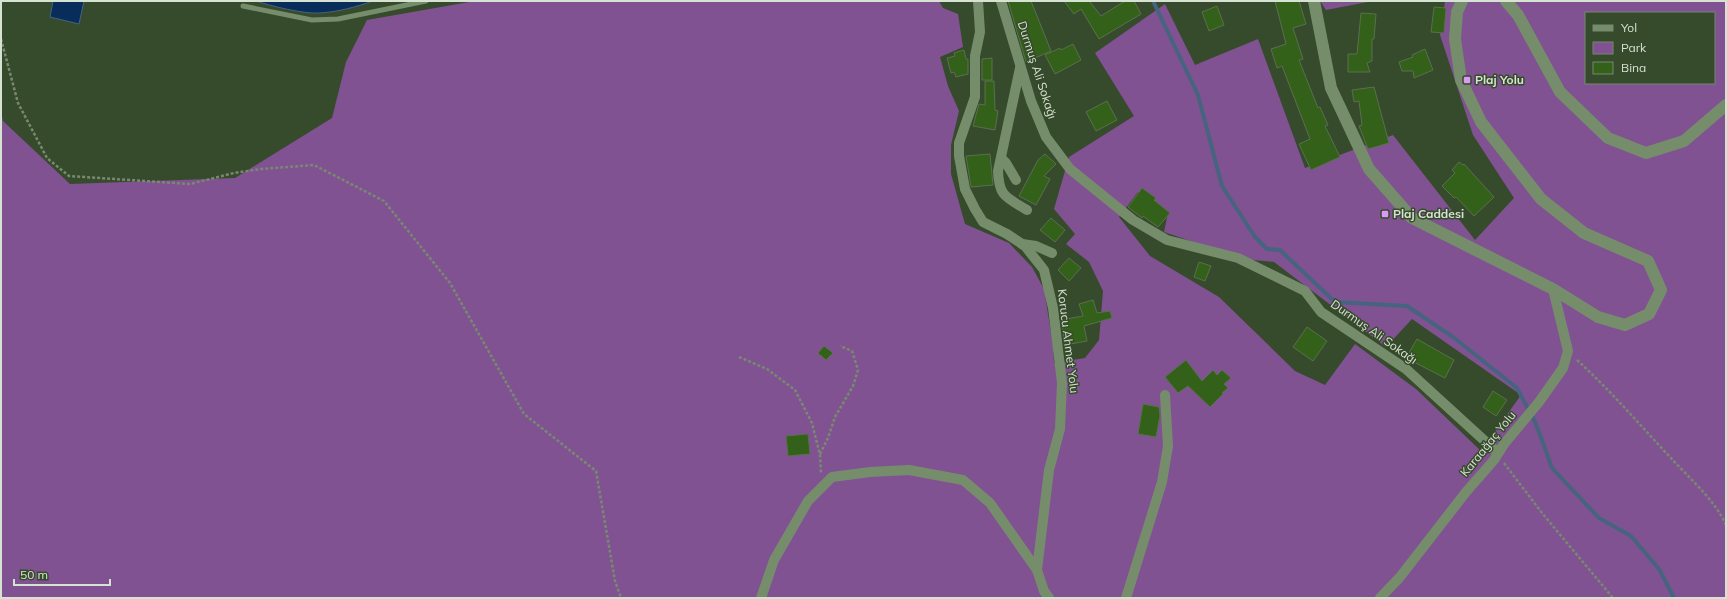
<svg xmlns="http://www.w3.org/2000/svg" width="1727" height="599" font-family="Mulish,sans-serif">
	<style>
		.green { fill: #805292; fill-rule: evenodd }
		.water { fill: #082d5b; stroke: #46647f }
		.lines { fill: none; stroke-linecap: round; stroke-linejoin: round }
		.stream { stroke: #46647f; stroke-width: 4 }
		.building { fill: #346119; stroke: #5a6f50 }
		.path { stroke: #788970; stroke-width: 2.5; stroke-dasharray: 3 2; stroke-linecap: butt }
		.lane { stroke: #768d6c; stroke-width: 5 }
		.street { stroke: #768d6c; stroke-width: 10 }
		.secondary { stroke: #768d6c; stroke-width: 12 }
		.poi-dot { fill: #db99f5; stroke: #364a2c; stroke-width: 1.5 }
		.labels { text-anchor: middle; stroke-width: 3; stroke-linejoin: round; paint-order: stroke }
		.street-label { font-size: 12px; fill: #d7e3d2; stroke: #364a2c }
		.poi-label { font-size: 12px; font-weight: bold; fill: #d7e3d2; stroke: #364a2c; text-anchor: start }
	</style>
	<rect width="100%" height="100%" fill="#364a2c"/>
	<g class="green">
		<path d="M475,1H939L943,8L958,14L963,47L940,57L948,86L959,111L951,145V174L965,224L1009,243L1032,267L1044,289L1053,345L1054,363L1085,358L1099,340L1103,291L1089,262L1066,244L1075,234L1054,209L1069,157L1134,116L1095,53L1165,4L1195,65L1258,39L1305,168L1393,135L1475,240L1514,198L1473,135L1440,35L1445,1H1726V598H1V113L3,121L70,184L235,178L332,118L346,62L367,20ZM1586,13H1714V83H1586ZM1138,192L1168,213L1164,232L1243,259L1274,262L1386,347L1412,319L1521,395L1481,451L1416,389L1355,344L1325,385L1295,371L1219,297L1150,256L1119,217Z"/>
		<polygon points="1320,1 1373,1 1326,10"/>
	</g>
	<g class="water">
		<polygon points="53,1 84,1 79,24 50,17"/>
		<path d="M256,1H373C356,7 338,12 319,13C303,14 271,6 256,1Z"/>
	</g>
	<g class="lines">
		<polyline class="stream" points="1153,1 1198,95 1222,186 1255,237 1267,249 1280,250 1335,302 1407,306 1453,337 1517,388 1536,424 1552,468 1599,518 1631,536 1659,569 1674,598"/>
	</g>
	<g class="building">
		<polygon points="1008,1 1031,1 1051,51 1026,62"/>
		<polygon points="1064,1 1092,1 1090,2 1101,16 1125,1 1134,1 1141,14 1099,39 1081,9 1074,14"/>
		<polygon points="1275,1 1299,1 1306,24 1293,28 1303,59 1299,60 1318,108 1320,107 1328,125 1325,126 1340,157 1311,170 1299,144 1310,139 1282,66 1277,68 1271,49 1286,44"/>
		<polygon points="1217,6 1224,25 1209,31 1202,12"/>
		<polygon points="1434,7 1446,8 1444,33 1431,32"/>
		<polygon points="1361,13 1376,14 1374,39 1372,39 1372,61 1367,63 1370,72 1348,72 1348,54 1357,54"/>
		<polygon points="1073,44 1081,60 1055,74 1045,55 1060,48 1061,50"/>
		<polygon points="1425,49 1433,70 1414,78 1413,71 1402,71 1399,62 1413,57 1412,55"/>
		<polygon points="964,50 966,59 968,59 968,74 956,77 954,72 951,73 947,58 955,56 954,53"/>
		<polygon points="992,58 992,80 982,80 982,59"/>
		<polygon points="985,81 994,81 995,110 998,111 995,130 973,126 979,104 985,105"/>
		<polygon points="1374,87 1389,143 1368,149 1359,126 1362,125 1359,101 1354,102 1352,90"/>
		<polygon points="1107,101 1117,120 1096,131 1086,112"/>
		<polygon points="990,154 993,185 971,187 966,156"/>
		<polygon points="1045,154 1056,164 1044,176 1050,179 1036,205 1019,196 1038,160"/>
		<polygon points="1459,162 1463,165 1464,164 1494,197 1474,216 1456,197 1454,198 1442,186 1455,173 1452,170"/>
		<polygon points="1142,188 1156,198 1154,200 1170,213 1158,227 1143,216 1142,218 1128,207"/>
		<polygon points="1051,218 1065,230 1055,242 1040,230"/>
		<polygon points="1069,258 1081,268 1069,281 1058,270"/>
		<polygon points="1199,262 1211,266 1205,281 1194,277"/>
		<polygon points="1093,300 1097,313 1110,311 1112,318 1084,326 1087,341 1065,345 1061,320 1083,316 1079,304"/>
		<polygon points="1307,327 1327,341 1313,361 1293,347"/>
		<polygon points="1417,339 1454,360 1445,378 1406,358"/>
		<polygon points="824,346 833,353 826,360 818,353"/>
		<polygon points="1186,360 1202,381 1213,370 1217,375 1222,370 1231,378 1224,384 1228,388 1222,393 1223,394 1210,407 1188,386 1178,393 1165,377"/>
		<polygon points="1493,391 1507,400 1496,416 1483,407"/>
		<polygon points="1143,404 1159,407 1160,416 1156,437 1138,434"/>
		<polygon points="808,434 810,454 788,456 786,436"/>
	</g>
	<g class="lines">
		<g class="path">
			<polyline points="1,39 18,103 47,158 69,176 190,184 234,173 261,169 314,165 384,201 450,283 524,414 596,471 615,581 621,598"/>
			<polyline points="739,357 767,369 795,390 812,423 820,455 821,473"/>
			<path d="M1577,360C1610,390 1639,424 1670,457C1688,477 1715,500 1726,525"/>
			<polyline points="820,454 828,438 835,417 853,386 858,370 852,351 840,346"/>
			<polyline points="1504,463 1542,513 1613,598"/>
		</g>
		<polyline class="lane" points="243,6 312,20 338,19 426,1"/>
		<g class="street">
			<polyline points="1001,1 1031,101 1046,137 1070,169 1133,220 1167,240 1238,258 1305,291 1321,312 1406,369 1498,453"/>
			<path d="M1020,68L998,171C999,197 1006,197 1027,210"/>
			<polyline points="1001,158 1006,163 1016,180"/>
			<polyline points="1022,244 1036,246 1052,253"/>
			<polyline points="1037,570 1044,591 1049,598"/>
			<polyline points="761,598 774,560 808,501 832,477 870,472 909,470 963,480 990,503 1037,570 1049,470 1060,429 1062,383 1053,308 1044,270 1025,246 1007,234 983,222 975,209 965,189 959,156 959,143 975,97 975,56 980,32 978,1"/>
			<polyline points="1126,598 1162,482 1168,446 1165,395"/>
			<polyline points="1380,598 1400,577 1466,492 1494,460 1504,444 1539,402 1563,368 1568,351 1553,289"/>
		</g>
		<g class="secondary">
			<polyline points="1314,1 1331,88 1369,169 1412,218 1553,289 1598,317 1625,325 1649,314 1661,290 1648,261 1584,233 1541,199 1481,122 1461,80 1455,39 1457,12 1462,1"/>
			<polyline points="1506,1 1518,15 1560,92 1608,138 1646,153 1684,141 1726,105"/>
		</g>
	</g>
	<g class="poi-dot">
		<rect x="1463" y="76" width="8" height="8" rx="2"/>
		<rect x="1381" y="210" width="8" height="8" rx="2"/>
	</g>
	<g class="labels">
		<g class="street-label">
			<text transform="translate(1037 70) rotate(72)" y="4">Durmuş Ali Sokağı</text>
			<text transform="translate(1374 332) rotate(35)" y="4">Durmuş Ali Sokağı</text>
			<text transform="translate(1068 341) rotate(83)" y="4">Korucu Ahmet Yolu</text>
			<text transform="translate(1488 444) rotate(-51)" y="4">Karaağaç Yolu</text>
		</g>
		<g class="poi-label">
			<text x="1475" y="84">Plaj Yolu</text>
			<text x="1393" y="218">Plaj Caddesi</text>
		</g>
	</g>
	<rect width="1727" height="599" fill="none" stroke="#d7e3d2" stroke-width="4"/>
	<rect x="1585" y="12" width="130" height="72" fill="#364a2c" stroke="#76876e"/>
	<rect x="1593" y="25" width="20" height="6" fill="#768d6c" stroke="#76876e"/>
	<text x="1621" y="32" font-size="12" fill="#d7e3d2">Yol</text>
	<rect x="1593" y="42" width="20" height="12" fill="#805292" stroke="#76876e"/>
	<text x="1621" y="52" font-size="12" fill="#d7e3d2">Park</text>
	<rect x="1593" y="62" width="20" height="12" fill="#346119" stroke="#76876e"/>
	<text x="1621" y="72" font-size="12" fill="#d7e3d2">Bina</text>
	<path d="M14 579v6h96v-6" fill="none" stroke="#d7e3d2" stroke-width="2"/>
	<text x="20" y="579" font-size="12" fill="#d7e3d2" stroke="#364a2c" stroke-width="3" paint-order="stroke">50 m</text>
</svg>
